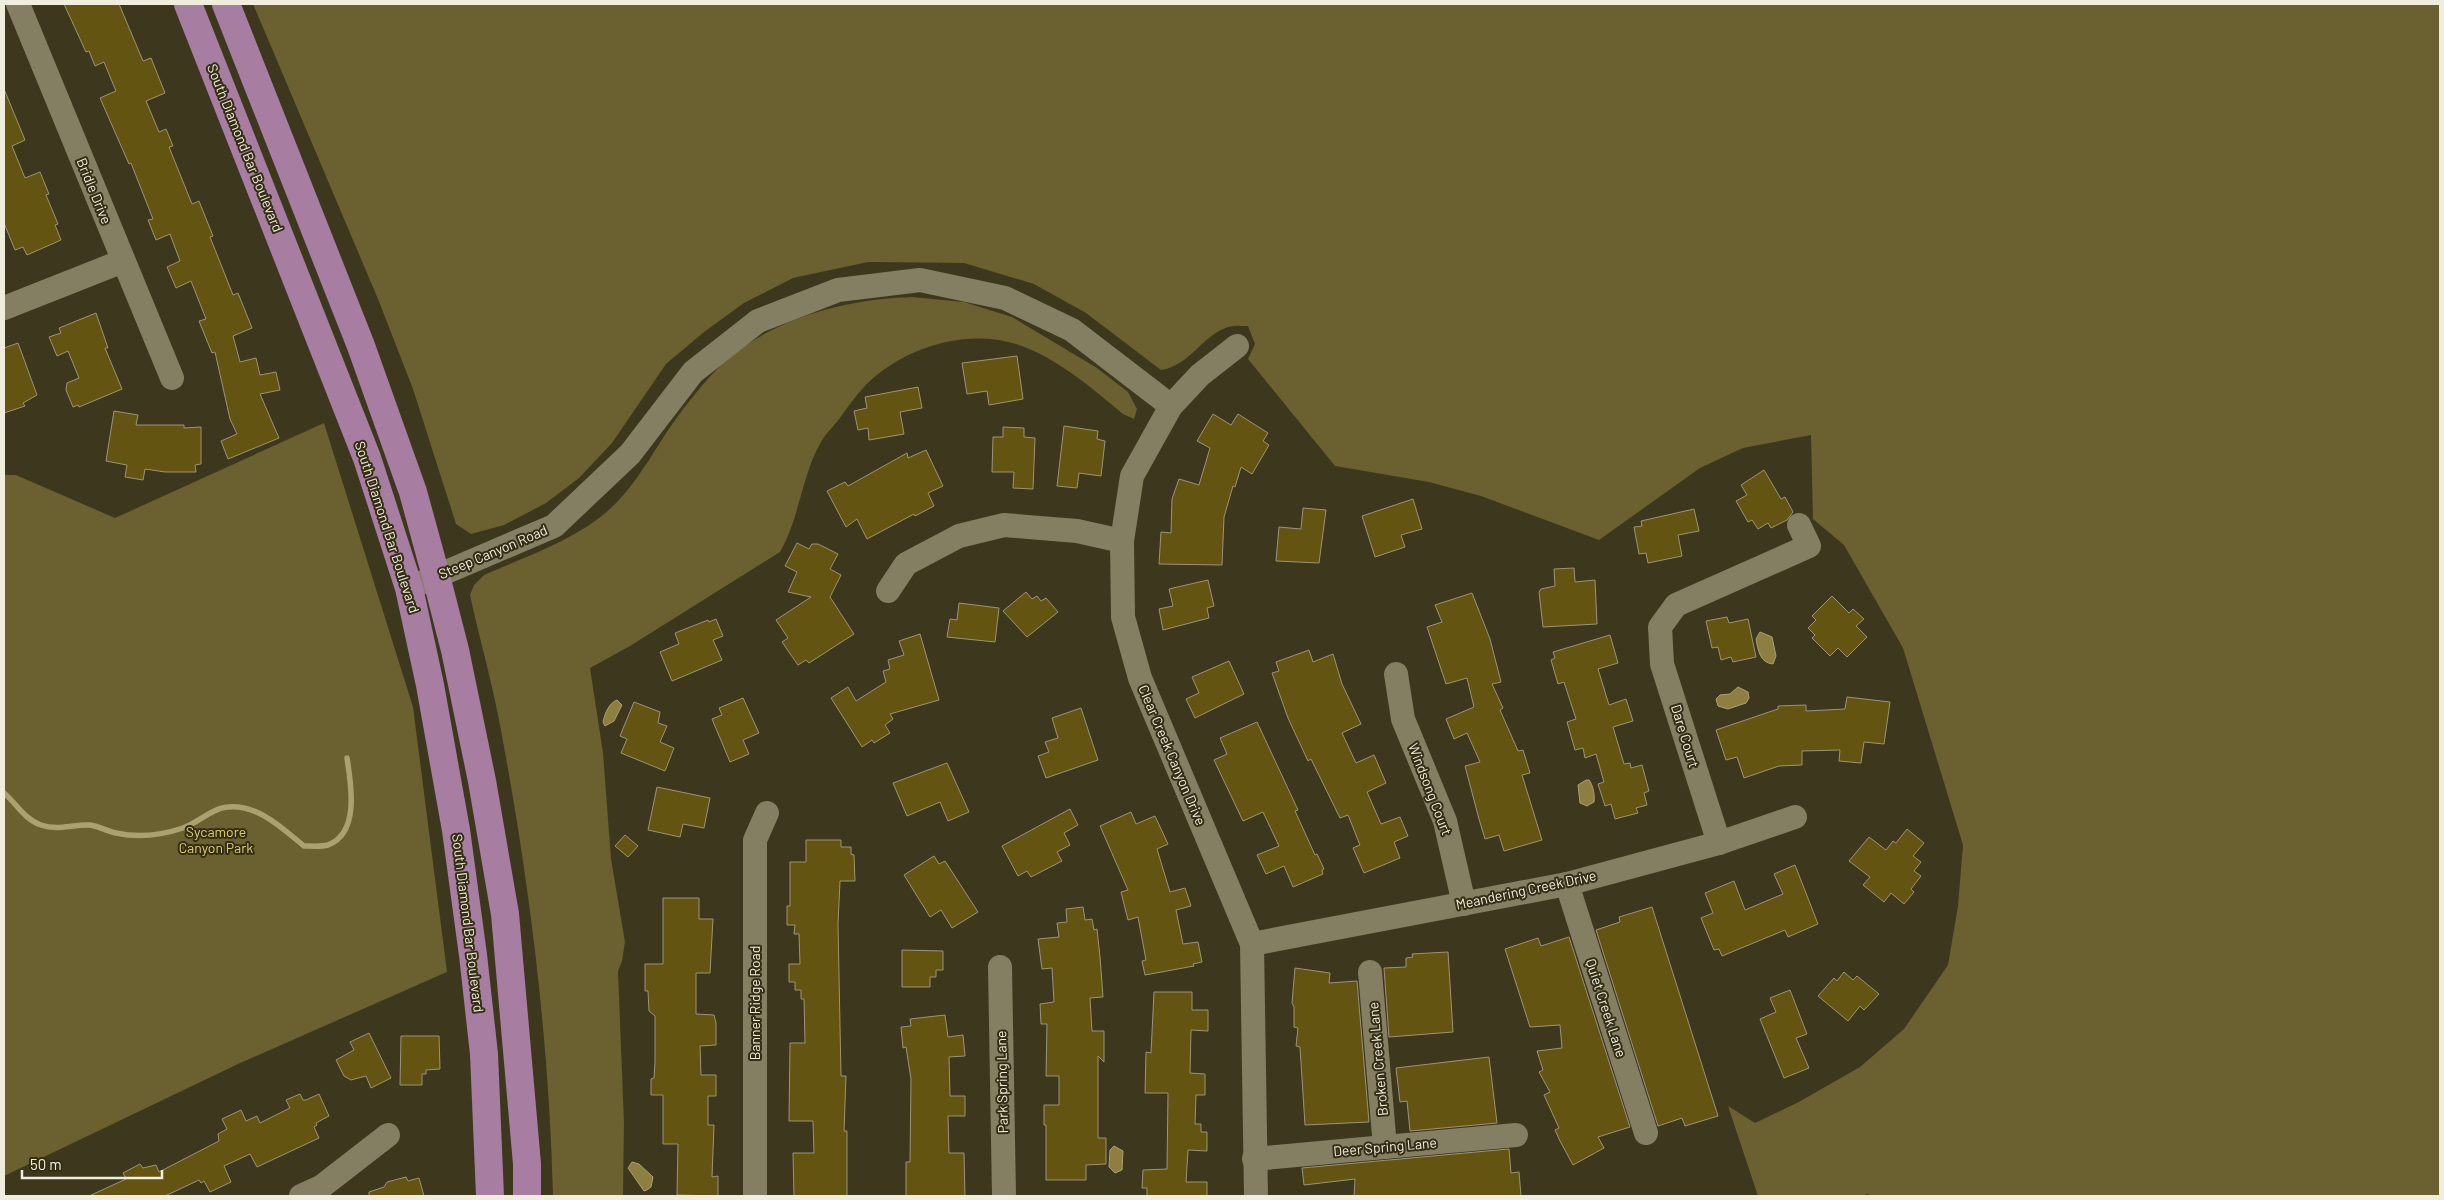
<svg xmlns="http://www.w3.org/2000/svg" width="2444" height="1200" font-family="Barlow,sans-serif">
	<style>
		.green { fill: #6b602f }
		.water { fill: #8d7f41; stroke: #aba070 }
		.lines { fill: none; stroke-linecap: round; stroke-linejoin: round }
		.stream { stroke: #aba070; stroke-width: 5.5 }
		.building { fill: #635511; stroke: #9b9477 }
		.minor { stroke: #847e62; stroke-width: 24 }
		.major { stroke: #a77da2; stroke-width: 28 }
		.labels { text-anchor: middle; stroke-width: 4; stroke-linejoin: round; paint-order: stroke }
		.street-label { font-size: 14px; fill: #f0eddd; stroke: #332d13 }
		.park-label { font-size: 14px; fill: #e0cc70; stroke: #332d13 }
	</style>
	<rect width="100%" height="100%" fill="#3d371d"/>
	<g class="green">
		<path d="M253,4H2440V1196H1874L1866,1194L1865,1196H1758L1728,1106L1755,1123L1797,1103L1860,1067L1904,1029L1948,965L1958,906L1963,845L1903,648L1844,545L1813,519L1811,435L1743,448L1700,468L1599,540L1481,496L1429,482L1335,466L1248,359L1255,344L1248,326C1242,326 1234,325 1228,327C1201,336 1190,366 1161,370L1086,313L1034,284L964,263L868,262L793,278L744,303L704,332L666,364L612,443L579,478L546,503L504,525L471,534L456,524L413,389L378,299Z"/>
		<path d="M912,297L964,302L1012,317L1097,368L1128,392L1137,409L1134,419L1123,414C1093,389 1063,363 1027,348C976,326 911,344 871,380C859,391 849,405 840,418C834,426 826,433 821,442C802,474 800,517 780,552L630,646L590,668L603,753L611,859L625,942L622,961L618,971L624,1123L623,1196H553C549,1037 529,877 499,720C491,678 479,637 470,595L474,585L484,575C529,555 585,537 619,500C643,474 658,443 678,416C694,395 711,373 731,356C781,316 849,299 912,297Z"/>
		<polygon points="324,423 413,707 447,972 238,1064 4,1176 4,475 16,475 115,518"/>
	</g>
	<g class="water">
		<path d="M1760,632L1772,637L1776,656L1773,664C1760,663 1758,650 1756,639Z"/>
		<polygon points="1738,687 1748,692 1749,698 1746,703 1728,709 1718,706 1716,699 1720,695 1730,694"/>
		<path d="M617,700L622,705L614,721L605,726L603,722C605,713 609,703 617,700Z"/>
		<path d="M1586,780H1589C1593,785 1595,795 1594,802L1587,806L1580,803L1578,785Z"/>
		<polygon points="1114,1146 1123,1151 1122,1170 1115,1173 1109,1167 1110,1150"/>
		<polygon points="632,1162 639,1164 653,1177 651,1187 647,1190 644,1191 628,1168"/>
	</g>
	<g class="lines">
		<path class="stream" d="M4,793C16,803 25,820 41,825C58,831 73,824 90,825C98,826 107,831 116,833C138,838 162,835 183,828C198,823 212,808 228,807C258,804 283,829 304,846C311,846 321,847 328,845C360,833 351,784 347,758"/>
	</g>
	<g class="building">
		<polygon points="64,4 119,4 143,61 151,58 165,93 146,101 159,132 166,129 173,146 169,147 192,204 199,201 213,236 210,237 233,295 238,293 252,328 233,336 240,362 256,358 260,375 276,372 280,390 260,394 279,438 228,459 221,441 237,434 230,419 215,352 212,353 199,321 206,319 191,281 176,288 167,267 180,261 170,234 156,240 148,220 153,219 131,163 129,164 100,98 116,91 104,62 95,66 89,51 86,52"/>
		<polygon points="4,89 25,140 12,146 25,178 40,172 49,194 46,195 58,224 55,225 61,240 27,255 23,247 15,250 4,223"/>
		<polygon points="96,313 108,348 105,348 122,389 79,407 78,405 73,407 66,390 67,383 79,378 68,351 57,356 49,337 61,333 59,328"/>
		<polygon points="18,343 37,395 23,403 25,406 4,413 4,348"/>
		<polygon points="1017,356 1023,399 989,405 987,391 967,394 962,363"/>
		<polygon points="918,387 922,408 900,412 904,434 869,440 868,428 858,430 854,411 867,408 865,397"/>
		<polygon points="114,411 138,415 136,425 184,425 184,428 201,427 201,464 195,465 196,472 165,472 145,469 143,480 125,477 127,465 106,461"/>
		<polygon points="1213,414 1231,425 1238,414 1268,433 1263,441 1269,445 1252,474 1241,467 1235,487 1233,486 1224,517 1222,565 1159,564 1161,532 1171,533 1172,499 1179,479 1199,485 1210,448 1197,441"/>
		<polygon points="1064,426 1098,431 1097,439 1105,441 1101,476 1079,473 1077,488 1057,486"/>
		<polygon points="1003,427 1024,428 1024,437 1035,438 1033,489 1013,488 1014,472 992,472 993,437 1003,437"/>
		<polygon points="926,450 943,486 928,493 934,506 915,516 914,514 867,539 857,519 846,527 827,491 845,482 848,486 907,453 908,458"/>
		<polygon points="1764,470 1781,499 1785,497 1793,512 1787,520 1771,528 1768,523 1758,529 1752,520 1748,522 1736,501 1747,495 1741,485"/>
		<polygon points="1413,499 1422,529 1401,535 1405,547 1375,557 1362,516"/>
		<polygon points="1303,508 1326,510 1319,563 1276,561 1279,527 1301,529"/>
		<polygon points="1694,509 1699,531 1678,535 1682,556 1648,563 1646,553 1639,554 1634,527 1642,526 1641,521"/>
		<polygon points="797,543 809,549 812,544 818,544 838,554 830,569 841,575 830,597 854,634 809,663 806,660 798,665 782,642 788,638 776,620 811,597 788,592 797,572 785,566"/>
		<polygon points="1574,568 1575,582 1595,580 1597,624 1543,627 1539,592 1541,589 1555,586 1554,569"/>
		<polygon points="1208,580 1214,606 1207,608 1209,618 1163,630 1159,609 1173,606 1169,589"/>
		<polygon points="1026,592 1032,599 1037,596 1041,601 1046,598 1058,612 1027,637 1003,611"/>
		<polygon points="1472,593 1490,639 1501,682 1492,684 1503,708 1500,710 1518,751 1523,750 1530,773 1522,775 1542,840 1504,851 1499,835 1485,839 1479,819 1465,766 1480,762 1467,733 1454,739 1446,719 1474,707 1467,678 1446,684 1427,627 1442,622 1435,605"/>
		<polygon points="1832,596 1849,613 1853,609 1864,619 1856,626 1867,637 1847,657 1838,648 1830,656 1812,638 1815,635 1808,628 1816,620 1812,616"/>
		<polygon points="959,603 999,608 995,642 947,637 950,619 957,620"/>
		<polygon points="1727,617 1729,623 1748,619 1756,657 1733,662 1731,657 1721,660 1718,647 1712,648 1706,621"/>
		<polygon points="716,619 723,636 713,640 722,660 672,681 660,652 679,644 675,633 708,620 709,622"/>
		<polygon points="920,634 939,700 890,714 893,719 885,725 890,733 874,743 872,740 862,747 831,698 848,687 856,701 886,682 883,671 890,669 888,660 904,655 899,641"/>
		<polygon points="1610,635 1618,663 1598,669 1609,705 1626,699 1633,721 1613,727 1624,764 1630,763 1631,768 1642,765 1649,791 1644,793 1647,805 1636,808 1638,813 1615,819 1611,804 1605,806 1598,784 1604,782 1596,754 1585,758 1583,748 1575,750 1567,722 1576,719 1575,716 1564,682 1558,684 1551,660 1555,658 1553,652"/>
		<polygon points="1309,650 1313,662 1333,654 1342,684 1361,724 1342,733 1356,763 1374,755 1386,783 1367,792 1381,824 1400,817 1408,836 1394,842 1400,858 1364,873 1353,848 1360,845 1348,815 1340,818 1311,759 1308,761 1288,718 1272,673 1279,671 1276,662"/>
		<polygon points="1229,661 1244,694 1195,718 1186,699 1199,693 1192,677"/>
		<polygon points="1847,697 1890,702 1884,744 1864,742 1861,763 1839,761 1840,750 1802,751 1802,765 1779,766 1744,778 1737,757 1726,760 1716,730 1778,709 1778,706 1806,705 1806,711 1845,709"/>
		<polygon points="743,698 759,733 743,740 749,754 730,762 712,719 722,715 719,708"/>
		<polygon points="634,702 660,712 658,723 667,726 660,742 674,748 665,771 621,753 627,739 620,736"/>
		<polygon points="1081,708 1098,760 1046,778 1038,756 1049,752 1045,742 1058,738 1052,718"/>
		<polygon points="1257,722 1298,810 1295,811 1315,855 1317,854 1324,869 1322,870 1323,874 1293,887 1284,866 1266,874 1257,855 1279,846 1263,812 1243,821 1214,760 1227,754 1220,738"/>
		<polygon points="947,763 969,812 948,821 940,802 907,816 893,783"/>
		<polygon points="657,787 710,798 704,828 683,824 680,837 648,830"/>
		<polygon points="1070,809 1078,825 1064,833 1070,845 1057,852 1062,861 1031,877 1027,871 1018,876 1002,846"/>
		<polygon points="1131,812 1136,824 1155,816 1168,844 1157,849 1170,892 1185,888 1191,906 1176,910 1183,944 1198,942 1202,962 1193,964 1194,966 1145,975 1142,961 1146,960 1138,917 1128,920 1121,892 1128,890 1100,826"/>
		<polygon points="1907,829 1924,843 1913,856 1921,862 1914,871 1921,876 1911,889 1914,892 1904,904 1891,893 1884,902 1863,885 1870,877 1849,861 1869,837 1886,850 1893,841 1896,843"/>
		<polygon points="625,835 638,846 628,857 615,846"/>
		<polygon points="806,840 841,840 841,847 851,847 851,854 854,855 855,881 840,881 838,924 841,1076 846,1076 844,1131 847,1131 847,1196 794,1196 793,1153 814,1153 813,1121 789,1121 790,1043 805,1043 804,999 801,999 801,990 795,990 795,982 789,982 789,964 800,964 799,934 794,934 795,925 787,925 787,906 790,906 790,862 806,862"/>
		<polygon points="934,856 939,864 945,861 978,912 952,928 941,910 930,917 904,875"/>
		<polygon points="1795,865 1818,924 1788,937 1785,930 1722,956 1719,949 1714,950 1701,918 1713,913 1705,893 1734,881 1745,910 1783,894 1774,874"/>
		<polygon points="663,898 699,898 699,919 713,919 710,973 696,973 696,1014 714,1015 716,1023 716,1045 700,1046 701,1075 716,1075 716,1096 708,1096 708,1125 714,1125 712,1177 718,1176 718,1196 677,1195 678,1144 663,1144 663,1095 651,1095 651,1079 654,1078 655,1062 655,1016 649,1011 648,991 645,991 645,964 663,964"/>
		<polygon points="1083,907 1085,920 1092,919 1094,930 1097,929 1100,957 1103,997 1090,998 1092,1031 1104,1031 1104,1062 1098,1056 1098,1138 1106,1138 1106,1164 1086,1165 1086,1180 1046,1180 1046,1125 1044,1125 1044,1105 1059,1105 1059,1076 1046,1076 1047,1024 1041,1024 1040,1004 1054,1002 1052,968 1042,969 1038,939 1059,937 1057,923 1067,922 1066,909"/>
		<polygon points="1652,907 1718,1116 1685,1126 1682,1118 1658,1126 1596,930 1620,922 1619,917"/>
		<polygon points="1569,937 1630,1127 1598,1137 1604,1148 1573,1165 1560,1141 1555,1130 1559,1128 1544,1095 1550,1092 1539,1072 1543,1070 1537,1051 1562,1048 1560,1025 1530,1027 1505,949 1538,938 1541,946"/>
		<polygon points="902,950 943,951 943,970 936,970 936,977 930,977 930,987 902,987"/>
		<polygon points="1448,952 1453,1032 1389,1037 1384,968 1406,967 1406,958 1413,957 1412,954"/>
		<polygon points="1295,968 1330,973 1329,983 1357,981 1369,1122 1305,1125 1300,1047 1296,1046 1298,1028 1294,1027 1294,1007 1292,1003"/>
		<polygon points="1844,972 1853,980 1857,976 1879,994 1864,1010 1860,1006 1848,1021 1818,996 1834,978 1837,981"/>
		<polygon points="1790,990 1807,1034 1796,1038 1809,1068 1784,1078 1760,1019 1776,1012 1770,998"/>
		<polygon points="1154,992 1192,992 1192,1010 1208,1010 1208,1031 1191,1030 1190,1073 1205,1074 1205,1095 1196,1095 1195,1124 1201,1124 1201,1132 1207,1132 1207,1151 1188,1150 1186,1182 1207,1182 1207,1196 1147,1196 1147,1188 1142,1188 1143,1170 1167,1169 1168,1093 1145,1093 1146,1052 1151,1053"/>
		<polygon points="945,1015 948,1037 963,1035 965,1056 949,1057 950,1096 965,1096 965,1116 948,1116 949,1153 964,1153 965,1196 906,1196 906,1162 910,1162 911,1079 906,1047 903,1048 901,1027 911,1026 910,1019"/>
		<polygon points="369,1033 391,1078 371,1088 366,1076 351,1080 344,1076 336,1060 354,1050 350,1042"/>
		<polygon points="401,1036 439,1036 440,1069 426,1070 426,1074 422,1074 422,1085 400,1085"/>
		<polygon points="1489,1057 1497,1123 1410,1131 1407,1101 1400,1102 1396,1068"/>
		<polygon points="300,1094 303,1100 306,1100 319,1094 329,1116 316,1123 317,1125 314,1127 319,1138 257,1167 250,1154 224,1166 231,1182 210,1192 204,1181 201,1183 199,1180 165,1196 89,1196 126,1179 123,1173 140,1164 143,1168 156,1165 159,1172 219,1141 218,1134 227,1129 222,1119 241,1110 246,1121 257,1116 260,1123 290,1108 286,1100"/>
		<polygon points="1509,1149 1511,1173 1519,1172 1521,1196 1354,1196 1355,1179 1304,1185 1302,1168"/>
		<polygon points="406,1177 408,1181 419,1178 424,1196 369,1196 369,1192 384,1187 387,1182"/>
	</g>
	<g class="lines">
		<g class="minor">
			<polyline points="18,4 172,378"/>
			<polyline points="4,308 123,261"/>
			<polyline points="1237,346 1200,375 1171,406 1132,476 1122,541 1123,617 1140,678 1252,944 1256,1196"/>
			<polyline points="409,588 554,526 630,454 693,372 758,321 838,290 920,280 1005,298 1072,330 1171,406"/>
			<polyline points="888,591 906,564 959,536 1004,525 1077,531 1122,541"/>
			<polyline points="1396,674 1403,719 1445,821 1464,904"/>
			<polyline points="1719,843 1662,664 1660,627 1676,605 1809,546 1799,525"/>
			<polyline points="1567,884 1646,1133"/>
			<polyline points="1252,944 1567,884 1719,843 1795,817"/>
			<polyline points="1000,967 1004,1196"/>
			<polyline points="1370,972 1385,1147"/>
			<polyline points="1254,1159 1516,1135"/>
			<polyline points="301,1196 321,1187 388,1135"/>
			<polyline points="755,1196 755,840 767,813"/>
		</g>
		<g class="major">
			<polyline points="188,4 367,458 409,588 430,685 456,830 473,955 484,1054 490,1196"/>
			<polyline points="226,4 361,346 413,492 436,576 455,650 482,781 505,914 527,1164 527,1196"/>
		</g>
	</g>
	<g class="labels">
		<g class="street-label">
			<text transform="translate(245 148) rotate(68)" y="5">South Diamond Bar Boulevard</text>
			<text transform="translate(94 191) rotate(68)" y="5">Bridle Drive</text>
			<text transform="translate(387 527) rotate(72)" y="5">South Diamond Bar Boulevard</text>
			<text transform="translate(493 552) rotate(-23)" y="5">Steep Canyon Road</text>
			<text transform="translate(1685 736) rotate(73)" y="5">Dare Court</text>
			<text transform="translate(1172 755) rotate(67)" y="5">Clear Creek Canyon Drive</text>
			<text transform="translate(1430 789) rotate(69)" y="5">Windsong Court</text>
			<text transform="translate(1526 890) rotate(-12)" y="5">Meandering Creek Drive</text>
			<text transform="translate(468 923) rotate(83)" y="5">South Diamond Bar Boulevard</text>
			<text transform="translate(755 1003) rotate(-90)" y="5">Banner Ridge Road</text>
			<text transform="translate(1606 1008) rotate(72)" y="5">Quiet Creek Lane</text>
			<text transform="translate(1378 1059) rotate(-95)" y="5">Broken Creek Lane</text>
			<text transform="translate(1002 1082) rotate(-91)" y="5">Park Spring Lane</text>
			<text transform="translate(1385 1147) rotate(-5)" y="5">Deer Spring Lane</text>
		</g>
		<g class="park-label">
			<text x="216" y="837">Sycamore<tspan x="216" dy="16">Canyon Park</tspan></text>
		</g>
	</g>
	<rect width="2444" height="1200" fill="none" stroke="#f0eddd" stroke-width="10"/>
	<path d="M22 1170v8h140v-8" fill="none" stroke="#f0eddd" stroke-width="2.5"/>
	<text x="30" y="1170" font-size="15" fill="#f0eddd" stroke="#332d13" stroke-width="4" paint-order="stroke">50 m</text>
</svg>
